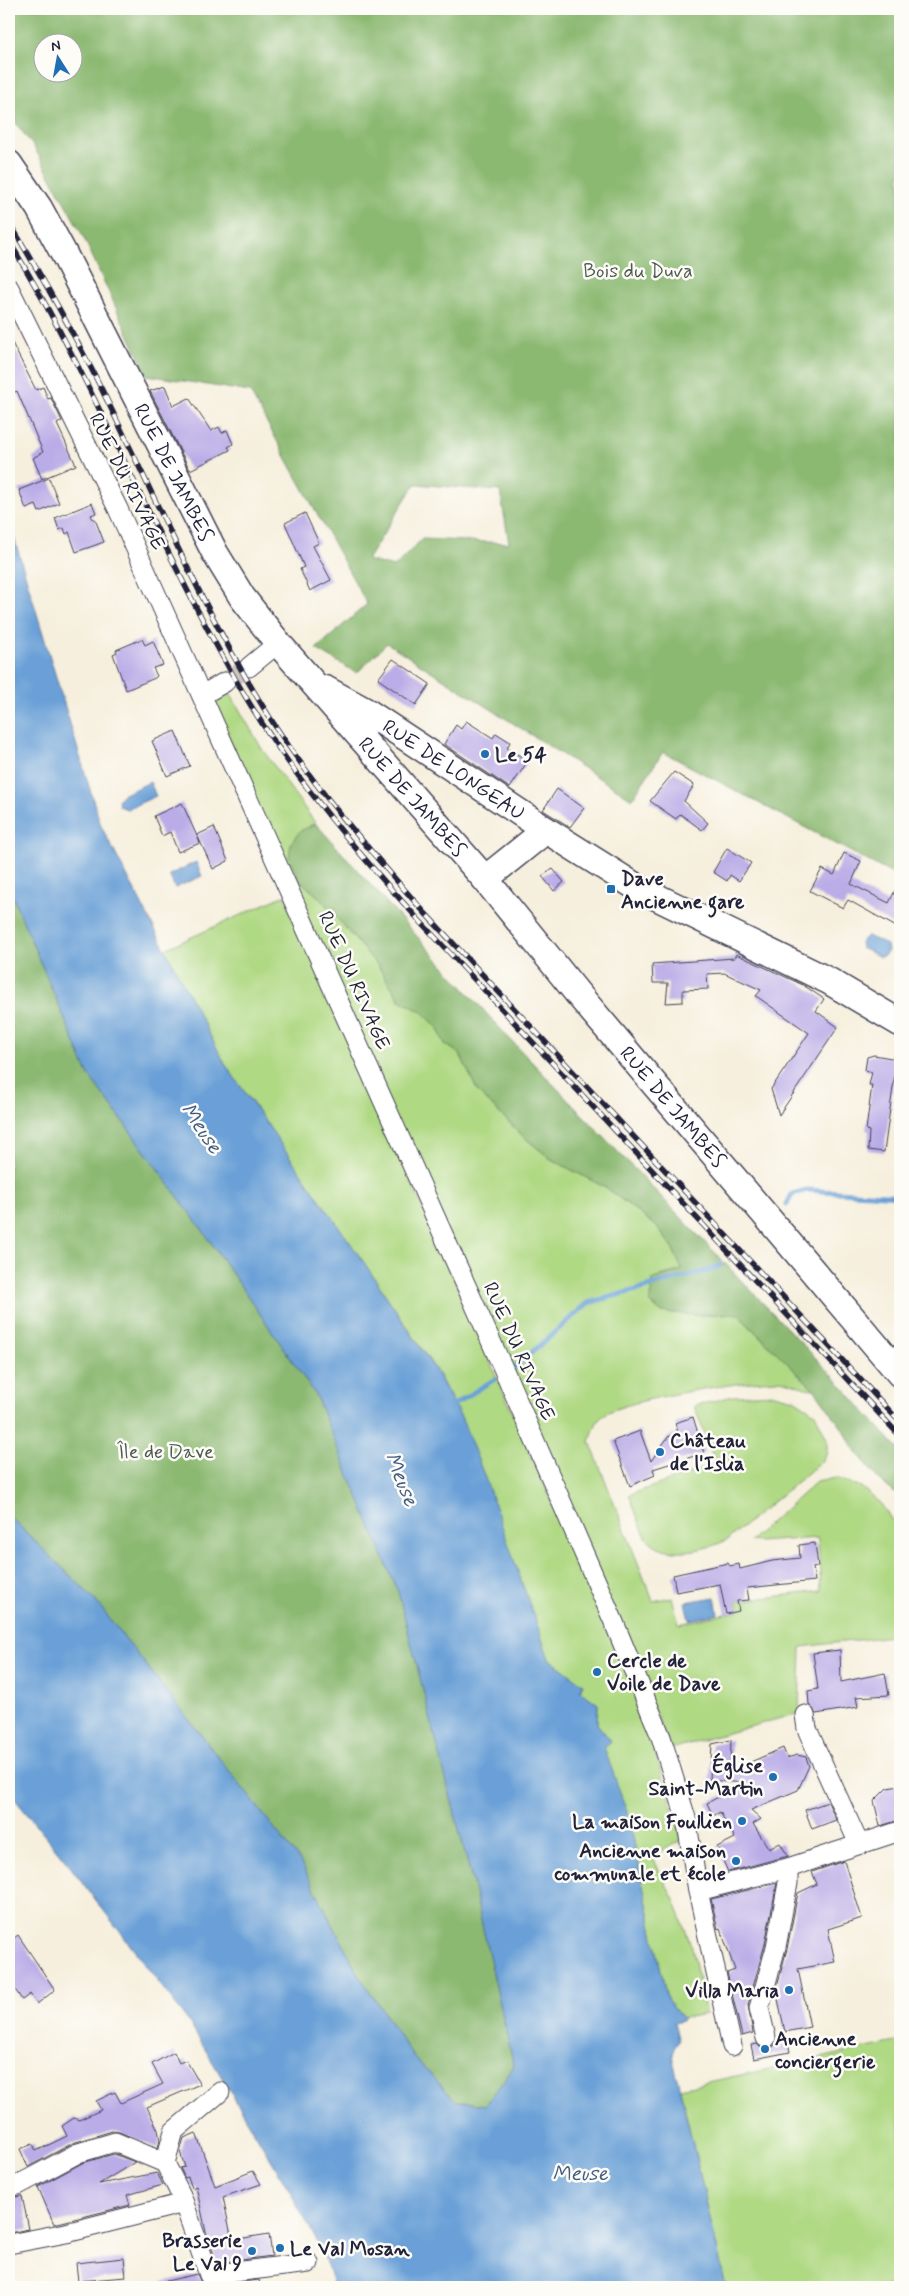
<svg xmlns="http://www.w3.org/2000/svg" width="909" height="2296" font-family="Mynerve,sans-serif">
	<style>
		.green { fill: #b0d984; stroke: #697e60 }
		.forest { fill: #8cb972; stroke: #576e56; fill-rule: evenodd }
		.water { fill: #6aa0d7; stroke: #466189 }
		.lines { fill: none; stroke-linecap: round; stroke-linejoin: round }
		.stream { stroke: #6aa0d7; stroke-width: 5 }
		.building { fill: #baace7 }
		.street-tunnel { stroke: #ccc6bd; stroke-width: 19; stroke-dasharray: 19 9; stroke-linecap: butt }
		.street-casing { stroke: #424153; stroke-width: 21 }
		.secondary-casing { stroke: #424153; stroke-width: 29 }
		.street { stroke: #fff; stroke-width: 19 }
		.secondary { stroke: #fff; stroke-width: 26 }
		.rail-casing { stroke: #22223b; stroke-width: 5.5 }
		.rail { stroke: #fdfcf7; stroke-width: 4; stroke-dasharray: 11; stroke-linecap: butt }
		.poi-dot { fill: #1f6fb2; stroke: #fdfcf7; stroke-width: 2 }
		.labels { text-anchor: middle; stroke-width: 5; stroke-linejoin: round; paint-order: stroke }
		.park-label { font-size: 20px; fill: #4d5951; stroke: #fdfcf7 }
		.street-label { font-size: 20px; fill: #22223b; stroke: #fdfcf7 }
		.poi-label { font-size: 20px; font-weight: bold; fill: #22223b; stroke: #fdfcf7; text-anchor: start }
		.water-label { font-size: 21px; font-style: italic; fill: #425b81; stroke: #fdfcf7 }
	</style>
	<rect width="100%" height="100%" fill="#fdfcf7"/>
	<filter id="ink" filterUnits="userSpaceOnUse"><feTurbulence type="fractalNoise" baseFrequency=".02" numOctaves="2"/><feDisplacementMap in="SourceGraphic" scale="10" xChannelSelector="R" yChannelSelector="G"/><feConvolveMatrix kernelMatrix="1 2 1 2 8 2 1 2 1" color-interpolation-filters="sRGB"/></filter>
	<filter id="wash" filterUnits="userSpaceOnUse"><feTurbulence type="fractalNoise" baseFrequency=".0096" numOctaves="4" result="noise"/><feDisplacementMap in="SourceGraphic" scale="20" xChannelSelector="R" yChannelSelector="G"/><feGaussianBlur stdDeviation="1.12" result="paint"/><feColorMatrix in="noise" values="0 0 0 0 0 0 0 0 0 0 0 0 0 0 0 0 0 1.4 0 .05"/><feComposite in="paint" operator="in"/></filter>
	<g filter="url(#wash)">
		<rect width="100%" height="100%" fill="#f6efdd"/>
		<g class="green">
			<path d="M227,688L262,749L316,824L310,825L299,880L319,897L378,966L400,1000L422,1012L437,1027L445,1044L460,1054L478,1092L525,1138L551,1159L608,1189L656,1226L672,1247L683,1270L660,1276L661,1312L697,1315L737,1314L814,1389C801,1389 790,1380 777,1380C749,1380 622,1400 604,1415C595,1422 593,1431 590,1442L653,1601L672,1597L679,1624L739,1611L737,1601L821,1591L818,1538L758,1542L750,1541L816,1482L836,1478L861,1487L881,1504L900,1532V1635L801,1647L799,1713L671,1749L211,698Z"/>
			<polygon points="285,895 649,1723 648,1729 681,1837 681,1841 652,1856 675,1902 692,1948 706,2014 683,2018 667,2000 629,1818 603,1747 611,1741 597,1724 598,1704 580,1691 583,1684 549,1659 462,1419 437,1372 365,1264 225,1064 163,950"/>
			<path d="M775,1394L794,1399L815,1413L827,1439V1452L821,1462L727,1540C706,1550 664,1560 647,1538C639,1526 635,1508 629,1495L716,1464L694,1406L733,1396Z"/>
			<polygon points="900,2041 900,2287 726,2287 680,2088"/>
		</g>
		<g class="forest">
			<path d="M9,9H900V878L663,752L632,799L387,643L357,673L316,649L367,604L250,392L147,375L83,236L34,147L9,114ZM42,42H72V72H42ZM415,484L500,491L509,543L422,539L394,567L367,560Z"/>
			<polygon points="316,824 505,1034 833,1376 900,1451 900,1500 896,1494 879,1480 854,1449 845,1432 814,1389 737,1314 697,1315 661,1312 650,1303 653,1279 682,1270 672,1247 656,1226 608,1189 551,1159 525,1138 478,1092 460,1054 445,1044 437,1027 422,1012 400,1000 378,966 319,897 299,880 289,857 291,843 300,831"/>
			<polygon points="9,888 88,1074 201,1228 315,1394 398,1592 473,1884 514,2066 486,2105 456,2101 413,2056 359,1975 300,1861 94,1599 9,1516"/>
		</g>
		<g class="water">
			<polygon points="9,521 101,826 225,1064 365,1264 437,1373 462,1419 484,1475 549,1659 583,1684 580,1691 598,1704 597,1724 611,1741 604,1747 629,1818 667,1999 683,2018 682,2021 674,2023 679,2040 672,2052 672,2055 726,2287 334,2287 321,2248 285,2183 188,2021 72,1869 9,1792 9,1516 94,1599 300,1861 359,1975 413,2056 456,2101 486,2105 514,2066 473,1884 398,1592 315,1394 201,1228 88,1074 9,888"/>
			<polygon points="150,782 156,796 127,809 119,806 118,800 122,795"/>
			<polygon points="196,862 202,876 175,888 169,875"/>
			<polygon points="867,936 887,945 888,951 884,956 880,957 861,948 860,942"/>
			<polygon points="715,1597 718,1614 689,1620 685,1602"/>
		</g>
		<g class="lines">
			<g class="stream">
				<polyline points="787,1204 792,1194 807,1190 900,1196"/>
				<polyline points="512,1370 588,1303 711,1270 721,1265"/>
				<polyline points="450,1407 495,1379"/>
			</g>
		</g>
		<g id="blocks">
			<g class="building">
				<polygon points="9,337 36,390 43,387 48,399 51,398 62,421 57,424 76,465 42,479 33,458 43,452 17,391 9,395"/>
				<polygon points="165,386 173,406 189,398 211,431 219,427 222,433 227,430 233,444 228,447 230,450 190,470 150,391"/>
				<polygon points="49,478 59,503 39,512 36,505 26,509 19,490"/>
				<polygon points="92,503 96,513 91,515 93,519 95,519 104,542 76,552 69,532 66,534 64,528 59,530 55,518"/>
				<polygon points="305,513 319,543 313,546 331,580 310,591 300,569 304,567 285,523"/>
				<polygon points="142,639 145,645 153,641 163,665 153,668 157,676 155,678 126,690 113,654 117,652 116,650"/>
				<polygon points="393,659 430,684 416,705 378,679"/>
				<polygon points="466,721 493,738 496,733 510,742 507,748 528,761 510,788 444,744 456,725 461,729"/>
				<polygon points="175,731 190,766 167,776 152,741"/>
				<polygon points="674,772 694,785 684,801 708,823 702,830 680,814 676,819 650,801"/>
				<polygon points="557,789 584,808 570,827 543,810"/>
				<polygon points="182,803 200,843 178,852 170,832 162,836 154,816"/>
				<polygon points="214,827 228,861 213,869 197,835"/>
				<polygon points="727,848 751,863 739,881 730,875 727,881 713,872"/>
				<polygon points="844,853 861,861 851,884 889,903 900,880 900,929 848,900 843,908 810,891 822,869 834,875"/>
				<polygon points="553,869 564,882 554,891 542,876"/>
				<polygon points="736,954 803,985 824,999 816,1011 838,1027 779,1115 771,1089 809,1033 756,996 761,990 724,973 707,974 708,989 683,990 683,1002 666,1003 668,983 653,983 652,964 734,958"/>
				<polygon points="874,1055 897,1059 884,1152 868,1150 869,1131 866,1130 872,1085 869,1085 872,1072 865,1070 867,1057"/>
				<polygon points="693,1417 704,1453 653,1469 655,1475 630,1486 613,1441 640,1431 651,1461 668,1437 678,1433 675,1423"/>
				<polygon points="815,1543 818,1566 813,1567 815,1581 747,1588 749,1600 737,1601 739,1611 726,1614 720,1584 676,1592 673,1575 728,1563 730,1566 739,1564 740,1569 772,1561 800,1558 799,1545"/>
				<polygon points="840,1650 841,1682 885,1673 889,1695 856,1697 858,1707 816,1714 809,1705 808,1691 818,1689 813,1653"/>
				<polygon points="731,1740 730,1771 783,1748 787,1758 797,1755 806,1757 809,1766 798,1790 751,1810 761,1819 753,1824 769,1849 780,1843 788,1856 728,1872 717,1847 735,1838 720,1812 713,1816 707,1803 746,1783 707,1780 710,1779 712,1744"/>
				<polygon points="900,1786 900,1820 880,1826 874,1801 887,1788"/>
				<polygon points="828,1802 836,1820 812,1829 805,1810"/>
				<polygon points="844,1861 862,1918 828,1929 835,1962 798,1969 810,2027 785,2032 776,1990 787,1949 798,1893 817,1884 812,1872"/>
				<polygon points="777,1883 765,1944 748,2005 753,2033 742,2036 727,1973 735,1970 720,1928 718,1929 711,1899"/>
				<polygon points="18,1935 55,1990 37,2004 30,1994 22,2000 9,1980 9,1942"/>
				<polygon points="787,2039 790,2052 754,2059 751,2045 757,2044 762,2049 768,2049 774,2046 777,2040"/>
				<polygon points="174,2052 179,2063 186,2060 200,2084 147,2107 158,2130 160,2140 158,2148 119,2132 112,2131 73,2143 28,2167 20,2149 33,2144 36,2151 67,2136 62,2126 74,2118 79,2120 101,2110 96,2101 115,2092 121,2103 163,2084 152,2064"/>
				<polygon points="196,2133 215,2186 253,2171 261,2184 223,2197 232,2240 269,2234 272,2256 217,2263 206,2232 196,2186 192,2188 188,2177 185,2178 180,2168 185,2167 180,2152 184,2138"/>
				<polygon points="114,2154 135,2162 99,2184 157,2173 163,2185 127,2195 130,2205 54,2224 38,2187 82,2163"/>
				<polygon points="22,2196 29,2229 9,2233 9,2198"/>
				<polygon points="124,2258 126,2277 78,2281 76,2263"/>
				<polygon points="197,2274 201,2283 206,2286 259,2280 261,2287 163,2287 162,2282"/>
			</g>
		</g>
	</g>
	<g filter="url(#ink)">
		<use href="#blocks" fill-opacity="0" stroke="#424153" stroke-width="1"/>
		<g class="lines">
			<polyline class="street-tunnel" points="225,682 249,667"/>
			<defs>
				<g id="street">
					<polyline points="9,288 118,509 503,1368 613,1620 661,1737 686,1818 698,1891 732,2046"/>
					<polyline points="249,667 278,643"/>
					<polyline points="202,695 225,682"/>
					<polyline points="805,1715 807,1729 859,1844"/>
					<polyline points="698,1891 788,1868 900,1831"/>
					<polyline points="766,2038 759,2008 776,1947 788,1883 788,1868"/>
					<polyline points="165,2163 174,2131 220,2092"/>
					<polyline points="9,2187 18,2185 78,2153 115,2142 165,2163 181,2195 209,2275 309,2263"/>
					<polyline points="9,2244 66,2233 184,2203"/>
				</g>
				<g id="secondary">
					<path id="s1" d="M9,164L39,208L65,256L215,553L242,597L278,643L485,879L578,994L900,1374"/>
					<path id="s2" d="M325,689L369,713L546,830L638,888L829,981L900,1023"/>
					<polyline points="485,879 546,830"/>
				</g>
			</defs>
			<use href="#street" class="street-casing"/>
			<use href="#secondary" class="secondary-casing"/>
			<use href="#street" class="street"/>
			<use href="#secondary" class="secondary"/>
			<defs>
				<g id="rail">
					<path d="M9,222C38,270 65,318 91,368C148,480 196,597 262,705C308,781 367,847 425,913L900,1422"/>
					<path d="M9,241C101,392 161,558 253,709C300,785 358,853 418,919L900,1436"/>
				</g>
			</defs>
			<use href="#rail" class="rail-casing"/>
			<use href="#rail" class="rail"/>
		</g>
	</g>
	<g class="poi-dot">
		<circle cx="485" cy="754" r="5"/>
		<rect x="606" y="884" width="10" height="10" rx="2.5"/>
		<circle cx="660" cy="1452" r="5"/>
		<circle cx="597" cy="1672" r="5"/>
		<circle cx="773" cy="1777" r="5"/>
		<circle cx="742" cy="1821" r="5"/>
		<circle cx="736" cy="1861" r="5"/>
		<circle cx="789" cy="1990" r="5"/>
		<circle cx="765" cy="2049" r="5"/>
		<circle cx="280" cy="2248" r="5"/>
		<circle cx="252" cy="2251" r="5"/>
	</g>
	<g class="labels">
		<g class="park-label">
			<text x="638" y="277">Bois du Duva</text>
			<text x="165" y="1458">Île de Dave</text>
		</g>
		<g class="street-label">
			<text dy="7" stroke="none"><textPath href="#s1" startOffset="350">RUE DE JAMBES</textPath></text>
			<text transform="translate(128 481) rotate(64)" y="7">RUE DU RIVAGE</text>
			<text dy="7" stroke="none"><textPath href="#s2" startOffset="152">RUE DE LONGEAU</textPath></text>
			<text dy="7" stroke="none"><textPath href="#s1" startOffset="755">RUE DE JAMBES</textPath></text>
			<text transform="translate(355 980) rotate(66)" y="7">RUE DU RIVAGE</text>
			<text dy="7" stroke="none"><textPath href="#s1" startOffset="1160">RUE DE JAMBES</textPath></text>
			<text transform="translate(520 1351) rotate(66)" y="7">RUE DU RIVAGE</text>
		</g>
		<g class="poi-label">
			<text x="495" y="761">Le 54</text>
			<text x="621" y="885">Dave<tspan x="621" dy="23">Ancienne gare</tspan></text>
			<text x="670" y="1447">Château<tspan x="670" dy="23">de l'Islia</tspan></text>
			<text x="607" y="1667">Cercle de<tspan x="607" dy="23">Voile de Dave</tspan></text>
			<text x="763" y="1772" text-anchor="end">Église<tspan x="763" dy="23">Saint-Martin</tspan></text>
			<text x="732" y="1828" text-anchor="end">La maison Foullien</text>
			<text x="726" y="1857" text-anchor="end">Ancienne maison<tspan x="726" dy="23">communale et école</tspan></text>
			<text x="779" y="1997" text-anchor="end">Villa Maria</text>
			<text x="775" y="2045">Ancienne<tspan x="775" dy="23">conciergerie</tspan></text>
			<text x="242" y="2247" text-anchor="end">Brasserie<tspan x="242" dy="23">Le Val 9</tspan></text>
			<text x="290" y="2255">Le Val Mosan</text>
		</g>
		<g class="water-label">
			<text transform="translate(202 1128) rotate(56)" y="7">Meuse</text>
			<text transform="translate(402 1479) rotate(68)" y="7">Meuse</text>
			<text x="580" y="2180">Meuse</text>
		</g>
	</g>
	<rect width="909" height="2296" fill="none" stroke="#fdfcf7" stroke-width="30"/>
	<g transform="translate(58 58) rotate(349)"><circle r="24" fill="#fdfcf7" stroke="#a5a5ac"/>
	<path d="M0-4L9 19L0 12L-9 19Z" fill="#1f6fb2"/>
	<text y="-8" font-size="14" font-weight="bold" text-anchor="middle" fill="#22223b">N</text>
	</g>
</svg>
